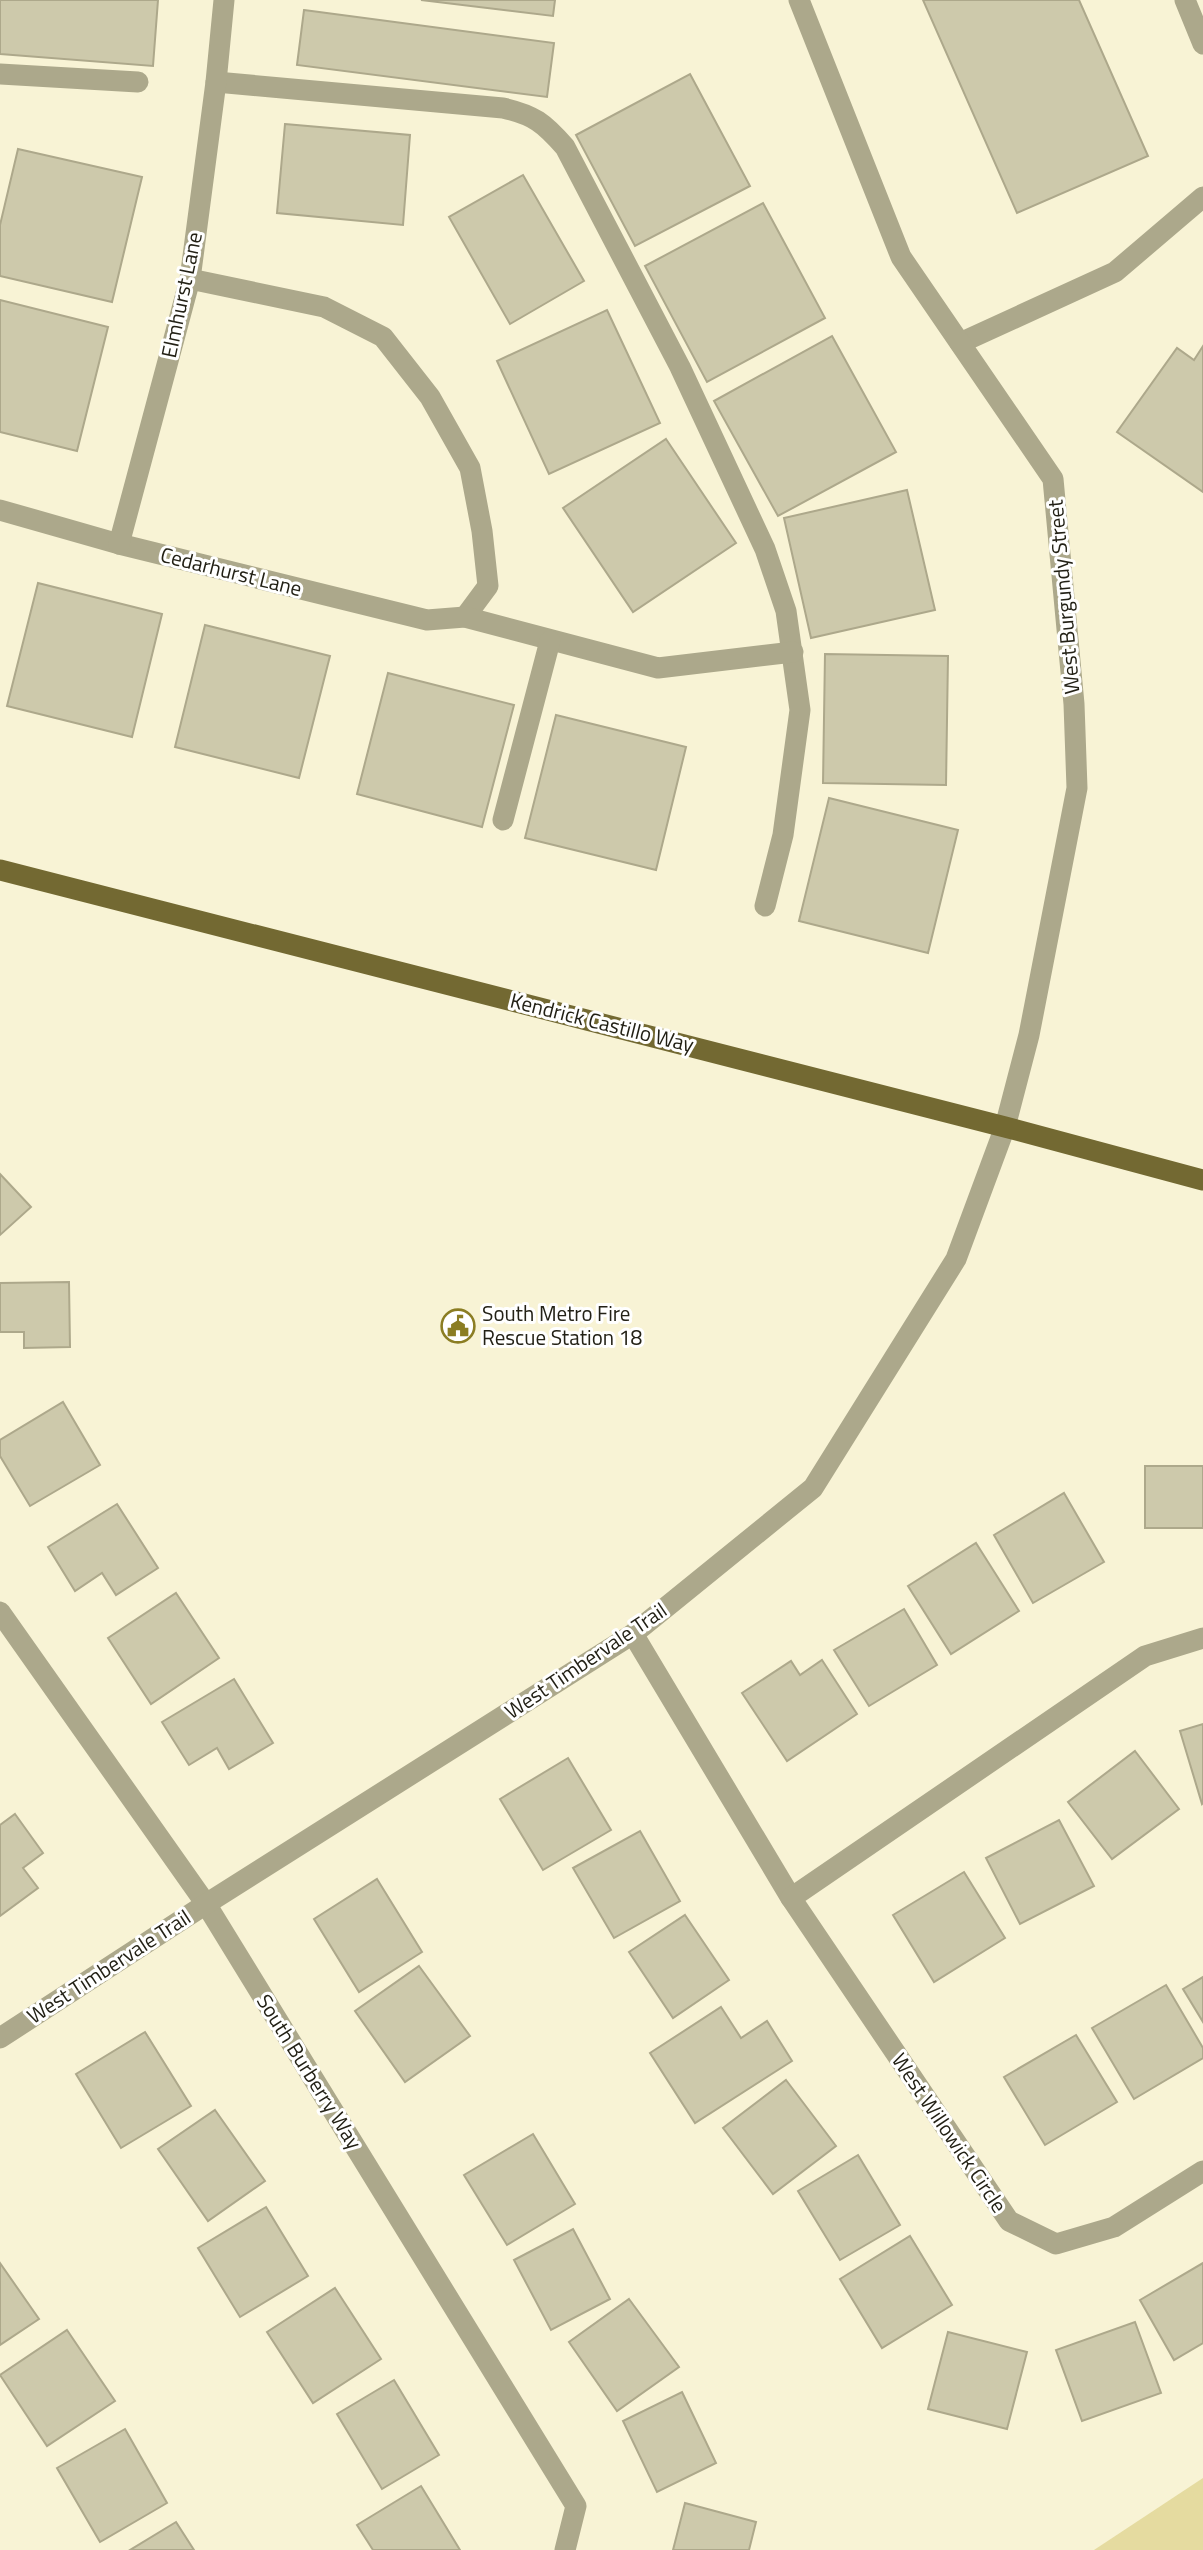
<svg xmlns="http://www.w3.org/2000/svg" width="1203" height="2550" font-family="'Titillium Web',sans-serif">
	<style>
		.green { fill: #e5dba0 }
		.building { fill: #cdc9ab; stroke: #ada88b; stroke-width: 2 }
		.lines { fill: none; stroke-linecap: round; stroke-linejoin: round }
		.minor { stroke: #aca88b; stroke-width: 21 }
		.major { stroke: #736932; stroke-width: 21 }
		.labels { text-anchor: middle; stroke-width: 6; stroke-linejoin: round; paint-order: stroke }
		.street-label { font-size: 21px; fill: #232116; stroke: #fff }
		.poi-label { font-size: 21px; fill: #232116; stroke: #fff; text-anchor: start }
	</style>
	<rect width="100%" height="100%" fill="#f8f3d5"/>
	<polygon class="green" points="1203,2478 1203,2550 1094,2550"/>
	<g class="building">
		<polygon points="0,0 158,0 153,66 0,54"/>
		<polygon points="421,0 555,0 553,16"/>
		<polygon points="923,0 1079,0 1148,156 1017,213"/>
		<polygon points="304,10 554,43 547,97 297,65"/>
		<polygon points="690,74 750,186 635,246 576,135"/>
		<polygon points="285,124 410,135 403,225 277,213"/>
		<polygon points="18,149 142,177 112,302 0,276 0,225"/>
		<polygon points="523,175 584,281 510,324 449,217"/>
		<polygon points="763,203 825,318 707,382 645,266"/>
		<polygon points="0,300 108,327 77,451 0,432"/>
		<polygon points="607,310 660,423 549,474 497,361"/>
		<polygon points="832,336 896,452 778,516 714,401"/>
		<polygon points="1203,346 1203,492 1117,432 1177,348 1194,360"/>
		<polygon points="666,439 736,543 633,612 563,508"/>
		<polygon points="907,490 935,610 811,638 784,518"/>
		<polygon points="38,583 162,614 132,737 7,706"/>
		<polygon points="205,625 330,656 299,778 175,747"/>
		<polygon points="825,654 948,656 946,785 823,783"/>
		<polygon points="388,673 514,705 482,827 357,794"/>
		<polygon points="556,715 686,747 656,870 525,838"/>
		<polygon points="829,798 958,830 928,953 799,921"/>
		<polygon points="0,1174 31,1207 0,1235"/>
		<polygon points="69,1282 70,1347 24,1348 24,1332 0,1332 0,1283"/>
		<polygon points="63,1402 100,1465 30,1506 0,1456 0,1440"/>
		<rect x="1145" y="1466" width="58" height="62"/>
		<polygon points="1064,1493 1104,1562 1033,1603 994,1535"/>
		<polygon points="117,1504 158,1568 116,1595 102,1573 75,1591 48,1547"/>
		<polygon points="976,1543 1019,1611 951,1654 908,1586"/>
		<polygon points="176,1593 219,1658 151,1704 108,1638"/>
		<polygon points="904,1609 937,1665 869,1706 834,1650"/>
		<polygon points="822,1660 857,1714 787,1761 742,1693 791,1661 800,1675"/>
		<polygon points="234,1679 273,1743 229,1769 217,1748 189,1765 162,1722"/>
		<polygon points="1203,1724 1203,1803 1202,1804 1180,1731"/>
		<polygon points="1135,1751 1179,1809 1112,1859 1068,1802"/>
		<polygon points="568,1758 611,1830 543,1870 500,1799"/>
		<polygon points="15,1814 43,1853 23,1868 38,1888 0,1916 0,1825"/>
		<polygon points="1059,1820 1094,1886 1020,1924 986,1858"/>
		<polygon points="640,1831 680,1901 614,1938 573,1868"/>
		<polygon points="964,1872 1005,1938 934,1982 893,1915"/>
		<polygon points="377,1879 422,1952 359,1992 314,1919"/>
		<polygon points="685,1915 729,1980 673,2018 629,1952"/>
		<polygon points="419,1966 470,2036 405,2082 355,2011"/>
		<polygon points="1203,1977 1203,2022 1183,1989"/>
		<polygon points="1166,1985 1203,2048 1203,2058 1134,2099 1092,2028"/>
		<polygon points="721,2007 741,2038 767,2021 792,2061 695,2123 650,2053"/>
		<polygon points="145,2032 191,2106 121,2148 76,2074"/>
		<polygon points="1076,2035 1117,2102 1045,2145 1004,2077"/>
		<polygon points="786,2080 836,2146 773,2194 723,2128"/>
		<polygon points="215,2110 265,2181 208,2221 158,2149"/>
		<polygon points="533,2134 575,2204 507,2245 464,2175"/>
		<polygon points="858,2155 900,2225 840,2260 798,2191"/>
		<polygon points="266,2207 308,2276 240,2317 198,2248"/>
		<polygon points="573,2229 610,2299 551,2330 514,2260"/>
		<polygon points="910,2236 952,2305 882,2348 840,2279"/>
		<polygon points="0,2263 39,2319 0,2345"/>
		<polygon points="1203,2263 1203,2343 1174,2360 1140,2300"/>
		<polygon points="335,2288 381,2359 313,2403 267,2332"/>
		<polygon points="629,2299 679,2367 617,2411 569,2342"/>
		<polygon points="1135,2322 1161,2393 1082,2421 1056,2350"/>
		<polygon points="67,2330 115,2401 47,2446 0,2375"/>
		<polygon points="948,2332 1027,2352 1007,2429 928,2409"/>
		<polygon points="394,2380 439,2455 382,2489 337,2414"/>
		<polygon points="682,2392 716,2463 657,2492 623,2421"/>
		<polygon points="125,2429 167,2503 100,2542 57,2468"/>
		<polygon points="421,2486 460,2550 373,2550 357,2525"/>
		<polygon points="685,2503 756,2522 749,2550 673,2550"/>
		<polygon points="176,2522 194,2550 130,2550"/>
	</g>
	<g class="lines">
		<g class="minor">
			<polyline points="1185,0 1203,44"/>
			<polyline points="0,74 138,82"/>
			<path d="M216,82L503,108C534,115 544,123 565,147L680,367L765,549L786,611L800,710L783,835L765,906"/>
			<polyline points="190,279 324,307 383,337 430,397 470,468 482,531 488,586 465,617"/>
			<polyline points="960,343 1115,272 1203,197"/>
			<polyline points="0,510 119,544 427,620 465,617 658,668 793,652"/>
			<polyline points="119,544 190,279 216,82 224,0"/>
			<polyline points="503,820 550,641"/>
			<polyline points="0,1612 206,1904 576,2506 565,2550"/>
			<polyline points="633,1634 791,1898"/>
			<polyline points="1203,1638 1145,1656 791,1898 1009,2221 1056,2244 1114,2227 1203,2171"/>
			<polyline points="0,2038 206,1904 633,1634 813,1488 956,1259 1005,1127 1029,1035 1077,788 1074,704 1053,479 901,257 799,0"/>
		</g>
		<polyline class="major" points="0,870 1005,1127 1203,1180"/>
	</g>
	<defs>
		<symbol id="civic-ring" viewBox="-11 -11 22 22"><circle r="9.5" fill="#fff" stroke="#8b7d23" stroke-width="1.5"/><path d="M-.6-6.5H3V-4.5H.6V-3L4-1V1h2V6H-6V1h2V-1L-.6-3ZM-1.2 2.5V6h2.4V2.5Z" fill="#8b7d23"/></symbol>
	</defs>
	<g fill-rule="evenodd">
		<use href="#civic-ring" x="439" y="1307" width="38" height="38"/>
	</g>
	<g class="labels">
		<g class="street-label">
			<text transform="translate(182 295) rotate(-78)" y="7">Elmhurst Lane</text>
			<text transform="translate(231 572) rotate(14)" y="7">Cedarhurst Lane</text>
			<text transform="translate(1064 597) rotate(-95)" y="7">West Burgundy Street</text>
			<text transform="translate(602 1023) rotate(14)" y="7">Kendrick Castillo Way</text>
			<text transform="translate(586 1661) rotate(-34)" y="7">West Timbervale Trail</text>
			<text transform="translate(109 1967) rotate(-33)" y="7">West Timbervale Trail</text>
			<text transform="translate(309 2072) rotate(58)" y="7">South Burberry Way</text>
			<text transform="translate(949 2133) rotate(56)" y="7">West Willowick Circle</text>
		</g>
		<g class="poi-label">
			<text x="482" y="1321">South Metro Fire<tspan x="482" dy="24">Rescue Station 18</tspan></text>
		</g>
	</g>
</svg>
